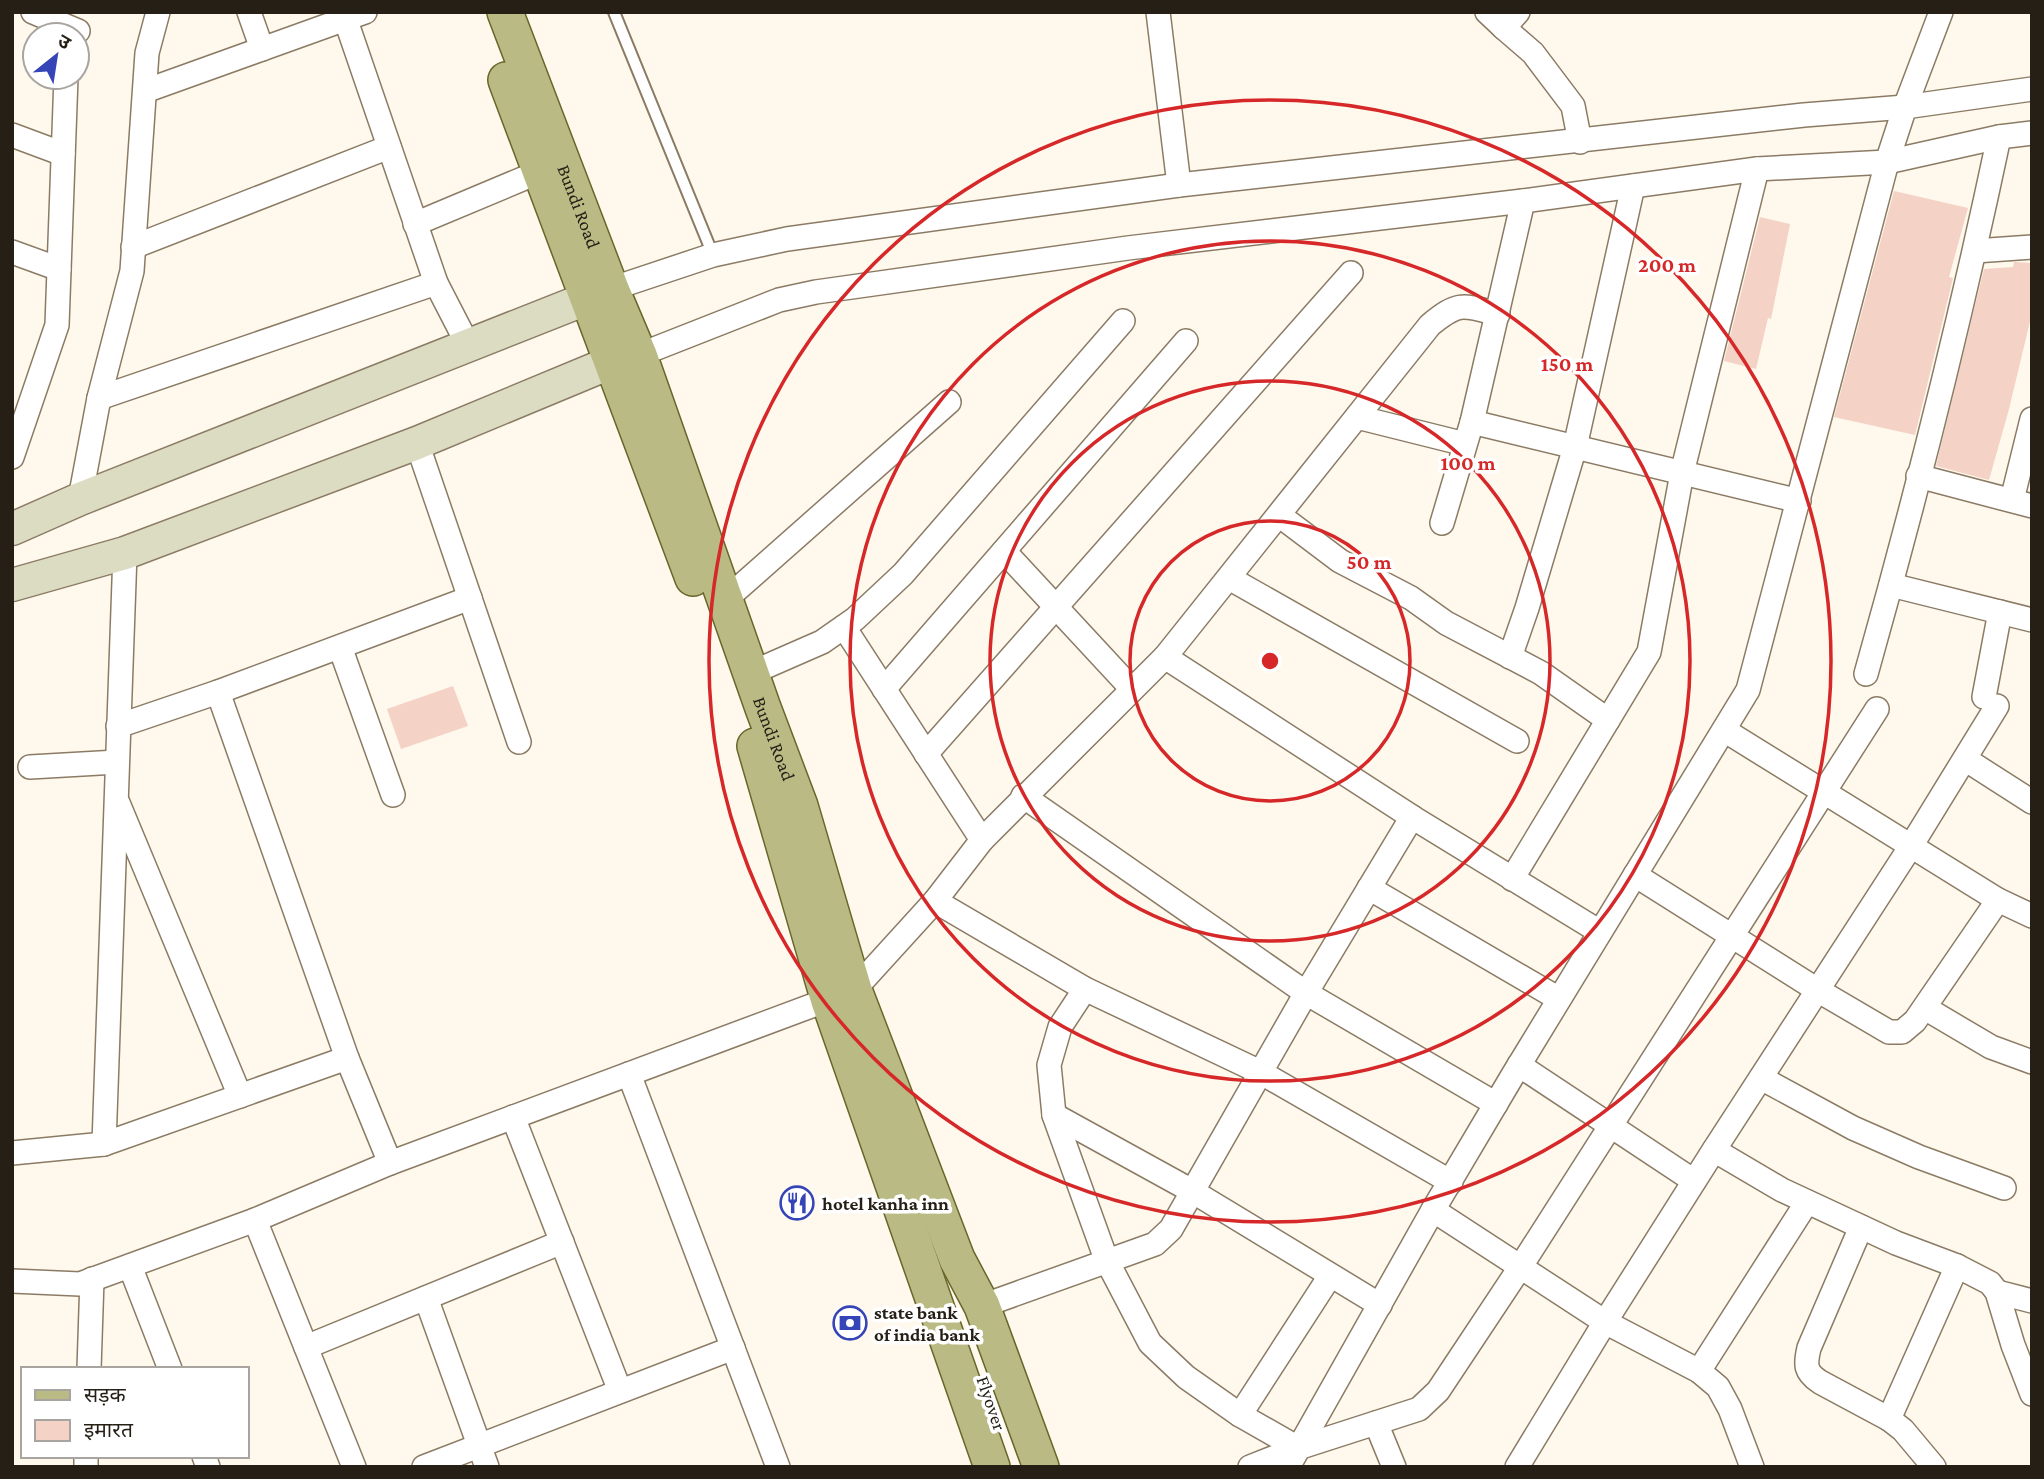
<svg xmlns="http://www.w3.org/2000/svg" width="2044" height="1479" font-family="'Crimson Pro','Noto Sans Devanagari',serif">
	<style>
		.building { fill: #f4d2c5 }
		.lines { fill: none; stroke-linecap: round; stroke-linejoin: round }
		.lane-casing { stroke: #8b7b64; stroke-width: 14 }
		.street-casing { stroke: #8b7b64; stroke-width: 26 }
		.secondary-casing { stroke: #8b7b64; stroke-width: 35 }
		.primary-casing { stroke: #686629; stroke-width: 38 }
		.lane { stroke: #fff; stroke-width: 10 }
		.street { stroke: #fff; stroke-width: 23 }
		.secondary { stroke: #dcdcc2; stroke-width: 32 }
		.primary { stroke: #baba85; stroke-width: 35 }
		.ring { fill: none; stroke: #d62828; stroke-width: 3.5 }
		.labels { text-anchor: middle; stroke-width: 7; stroke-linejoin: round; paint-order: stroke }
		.street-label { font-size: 19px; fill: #251f15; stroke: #fff }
		.poi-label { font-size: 19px; font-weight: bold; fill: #251f15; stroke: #fff; text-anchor: start }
		.centre { fill: #d62828; stroke: #fff; stroke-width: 3.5 }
		.ring-label { font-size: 21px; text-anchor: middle; font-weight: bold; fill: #d62828; stroke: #fff; stroke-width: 7; stroke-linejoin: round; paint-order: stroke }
	</style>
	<rect width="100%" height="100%" fill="#fff8ed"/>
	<g class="building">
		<polygon points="1894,191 1968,208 1949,277 1953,278 1915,435 1834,417"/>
		<polygon points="1760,217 1790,224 1771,319 1768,318 1756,369 1724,361"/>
		<polygon points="2014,262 2032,263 2032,313 2009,409 1989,480 1936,466 1984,269 2013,267"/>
		<polygon points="453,686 468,726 401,749 387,709"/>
	</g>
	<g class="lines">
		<defs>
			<polyline id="lane" points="614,12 713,255"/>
			<g id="street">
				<polyline points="33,12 78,31"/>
				<polyline points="249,12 262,49 365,12"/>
				<polyline points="343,12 436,283 469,347"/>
				<polyline points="1158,12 1179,185"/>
				<polyline points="1487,12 1504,28"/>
				<polyline points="1518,12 1504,28 1533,53 1573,106 1580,142"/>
				<polyline points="145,91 262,49"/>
				<polyline points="12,135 63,154"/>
				<polyline points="415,224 539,172"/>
				<polyline points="133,247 389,147"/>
				<polyline points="1975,251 2032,247"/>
				<polyline points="12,252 59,269"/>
				<polyline points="611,289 713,255 787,239 1179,185 1804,115 1905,107 2032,89"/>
				<polyline points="639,355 779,300 816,292 1128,248 1523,201 1757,169 1887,162 1999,137 2032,133"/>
				<polyline points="99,398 436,283"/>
				<polyline points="1357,417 1465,444"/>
				<polyline points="1472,422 1799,501"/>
				<polyline points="417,443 519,742"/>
				<polyline points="12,457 57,325 66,77"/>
				<polyline points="1918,476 2032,506"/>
				<polyline points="80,499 99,398 132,271 147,53 158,12"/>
				<polyline points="2012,500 2032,419"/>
				<polyline points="1279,515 1340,561 1411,598 1446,623 1541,673 1608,720"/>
				<polyline points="1442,523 1472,422 1523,201"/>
				<polyline points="1004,551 1132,689"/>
				<polyline points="125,553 104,1144 347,1058 390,1163 854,990 935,901 982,840 1165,657 1412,817"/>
				<polyline points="1229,578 1517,741"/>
				<polyline points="1891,585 2032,620"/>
				<polyline points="725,600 949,402"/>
				<polyline points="844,627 982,840"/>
				<polyline points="340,647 393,795"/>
				<path d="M1165,657L1430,325C1459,301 1463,305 1498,314"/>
				<polyline points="1510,657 1527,608 1575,447 1633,186"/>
				<polyline points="751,673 822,642 855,619 903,574 1123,321"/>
				<path d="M1866,674C1916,497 1961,317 1999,137"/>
				<polyline points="884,689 1186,341"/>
				<polyline points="218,692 470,598"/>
				<polyline points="1984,697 2000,612"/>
				<polyline points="118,726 218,692 347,1058"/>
				<polyline points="1724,730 1998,900 2032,916"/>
				<polyline points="926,754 1351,273"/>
				<polyline points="1965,759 2032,802"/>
				<polyline points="30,767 117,762"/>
				<polyline points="1023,796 1306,993 1496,1104"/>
				<polyline points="118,803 240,1096"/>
				<polyline points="1635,875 1819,991 1889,1032 1902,1032 1915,1021 1998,900"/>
				<polyline points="1512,879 1649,652 1682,473 1757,169"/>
				<polyline points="1369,888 1559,999"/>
				<polyline points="935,901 1085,989 1260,1072 1451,1182"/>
				<polyline points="1085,989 1060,1027 1049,1065 1054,1115 1106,1259 1150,1343 1186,1377 1240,1415 1298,1448"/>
				<polyline points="1925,1008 1991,1047 2032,1062"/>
				<polyline points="1519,1065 1694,1181"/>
				<polyline points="629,1074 778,1467"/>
				<polyline points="1761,1078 1853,1128 1919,1157 2004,1188"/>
				<polyline points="1054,1115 1192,1191 1380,1305"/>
				<polyline points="513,1117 620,1391"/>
				<polyline points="1714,1150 1782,1190 1896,1243 1957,1266 1990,1283 1997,1292 2013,1345 2032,1394"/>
				<polyline points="12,1153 104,1144"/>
				<polyline points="1433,1210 1605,1322 1699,1371 1718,1387 1730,1409 1752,1467"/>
				<path d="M1861,1227L1809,1348C1805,1365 1805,1372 1820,1382L1889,1419L1903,1430L1934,1467"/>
				<polyline points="130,1266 170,1369"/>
				<polyline points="12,1281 80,1284 255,1220"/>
				<polyline points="1997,1292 2032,1301"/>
				<polyline points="426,1298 487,1467"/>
				<polyline points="982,1306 1155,1244 1171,1229 1306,993 1412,817 1600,932"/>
				<polyline points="306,1347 562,1242"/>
				<polyline points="89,1369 92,1279"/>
				<polyline points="1699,1371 1807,1202"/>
				<polyline points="1240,1415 1330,1276"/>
				<polyline points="1889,1419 1957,1266"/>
				<polyline points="1376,1423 1394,1467"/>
				<polyline points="204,1456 208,1467"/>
				<polyline points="86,1467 86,1456"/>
				<polyline points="354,1467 255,1220 390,1163"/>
				<polyline points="424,1467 733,1348"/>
				<polyline points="1250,1467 1298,1448 1419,1409 1438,1391 1521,1266 1877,709"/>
				<polyline points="1288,1467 1433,1210 1513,1075 1748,690 1887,162 1905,107 1941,12"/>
				<polyline points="1517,1467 1605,1322 1714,1150 1911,846 1997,706"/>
			</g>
			<g id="secondary">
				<polyline points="12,529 80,499 611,289"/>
				<polyline points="12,585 125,553 417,443 612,362 634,356"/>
			</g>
			<g id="primary">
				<path id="s1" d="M505,12L611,289L639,355L763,708L800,806L854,990L957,1259L982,1306L1041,1467"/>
				<polyline points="506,80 693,578"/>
				<polyline points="755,746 829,1001 992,1467"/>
			</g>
		</defs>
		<use href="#lane" class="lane-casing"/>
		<use href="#street" class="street-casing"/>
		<use href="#secondary" class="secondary-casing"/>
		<use href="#primary" class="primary-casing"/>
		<use href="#lane" class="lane"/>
		<use href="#street" class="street"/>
		<use href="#secondary" class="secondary"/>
		<use href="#primary" class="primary"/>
	</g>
	<g class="ring">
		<circle cx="1270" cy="661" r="140"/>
		<circle cx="1270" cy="661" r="280"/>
		<circle cx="1270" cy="661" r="420"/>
		<circle cx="1270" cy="661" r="561"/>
	</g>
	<defs>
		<symbol id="restaurant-ring" viewBox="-11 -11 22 22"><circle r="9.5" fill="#fff" stroke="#3545b7" stroke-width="1.5"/><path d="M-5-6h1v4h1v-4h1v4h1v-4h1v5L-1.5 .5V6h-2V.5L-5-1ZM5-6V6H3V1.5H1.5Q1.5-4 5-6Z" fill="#3545b7"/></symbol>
		<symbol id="bank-ring" viewBox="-11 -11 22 22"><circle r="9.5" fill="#fff" stroke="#3545b7" stroke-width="1.5"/><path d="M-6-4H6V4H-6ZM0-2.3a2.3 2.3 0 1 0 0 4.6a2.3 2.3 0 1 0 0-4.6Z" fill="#3545b7"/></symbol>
	</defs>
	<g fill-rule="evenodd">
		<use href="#restaurant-ring" x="778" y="1184" width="38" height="38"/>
		<use href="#bank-ring" x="831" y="1304" width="38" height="38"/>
	</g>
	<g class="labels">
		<g class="street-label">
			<text dy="7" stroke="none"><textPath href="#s1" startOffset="208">Bundi Road</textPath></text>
			<text dy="7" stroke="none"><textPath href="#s1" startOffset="775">Bundi Road</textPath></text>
			<text transform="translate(992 1403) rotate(71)" y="7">Flyover</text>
		</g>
		<g class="poi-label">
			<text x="822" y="1210">hotel kanha inn</text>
			<text x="874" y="1319">state bank<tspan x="874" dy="22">of india bank</tspan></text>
		</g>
	</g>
	<circle cx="1270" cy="661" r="10" class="centre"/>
	<g class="ring-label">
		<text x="1667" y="272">200 m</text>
		<text x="1567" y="371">150 m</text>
		<text x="1468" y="470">100 m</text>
		<text x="1369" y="569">50 m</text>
	</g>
	<rect width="2044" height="1479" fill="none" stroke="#251f15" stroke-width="28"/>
	<rect x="21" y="1367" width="228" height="91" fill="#ffffff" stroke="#a8a5a1" stroke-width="2"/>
	<rect x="35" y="1390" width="35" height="10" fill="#baba85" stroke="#a8a5a1" stroke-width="2"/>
	<text x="84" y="1402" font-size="21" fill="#251f15">सड़क</text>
	<rect x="35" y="1420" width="35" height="21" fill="#f4d2c5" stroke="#a8a5a1" stroke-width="2"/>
	<text x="84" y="1437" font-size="21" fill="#251f15">इमारत</text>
	<g transform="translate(56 56) rotate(30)"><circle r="33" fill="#ffffff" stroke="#a8a5a1" stroke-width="2"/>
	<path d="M0-5L12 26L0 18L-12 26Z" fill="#3545b7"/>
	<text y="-10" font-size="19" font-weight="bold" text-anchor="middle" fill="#251f15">उ</text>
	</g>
</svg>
